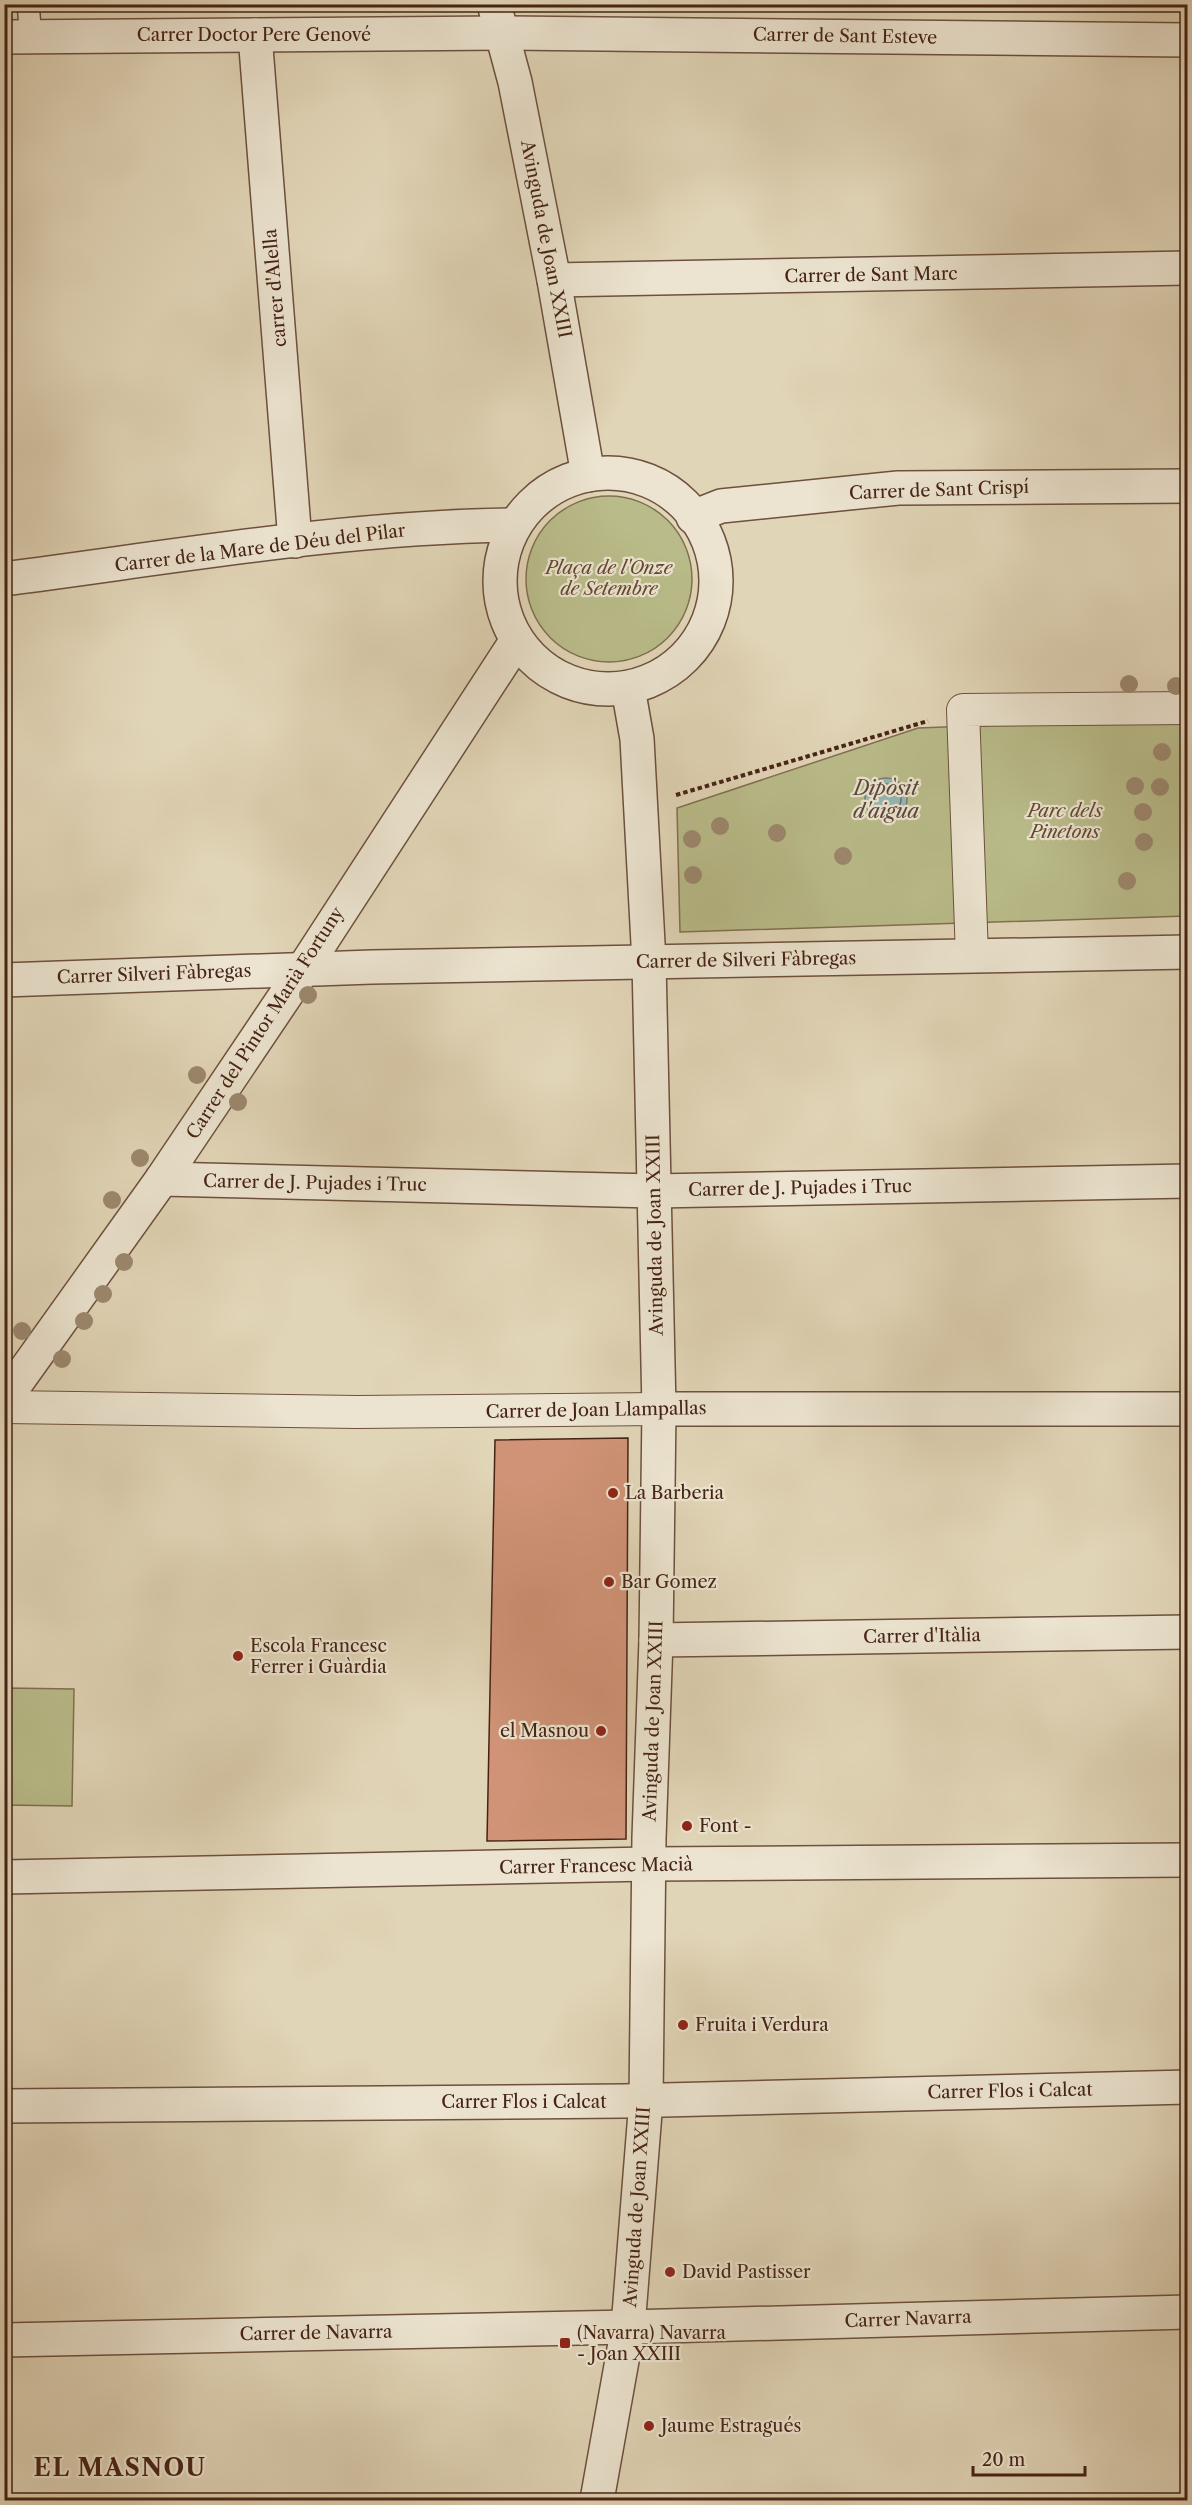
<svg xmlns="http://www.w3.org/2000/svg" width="1192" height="2505" font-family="'Libre Caslon Text',serif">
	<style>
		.green { fill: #b9bc8a; stroke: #807050; stroke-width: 1.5 }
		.water { fill: #96b7b6; stroke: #767c76; stroke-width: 1.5 }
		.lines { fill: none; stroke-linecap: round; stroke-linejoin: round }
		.shore { stroke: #6e6d66; stroke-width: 1.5 }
		.building { fill: #d09377; stroke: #462315; stroke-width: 1.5 }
		.service-casing { stroke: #6d503e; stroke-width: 24 }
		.pedestrian-casing { stroke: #6d503e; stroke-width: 34 }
		.minor-casing { stroke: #6d503e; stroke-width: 36 }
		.tertiary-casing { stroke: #6d503e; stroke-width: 36 }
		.path { stroke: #462315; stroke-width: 4; stroke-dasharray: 4.5 3; stroke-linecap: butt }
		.service { stroke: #ece4d0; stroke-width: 21 }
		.pedestrian { stroke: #ece4d0; stroke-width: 32 }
		.minor { stroke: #ece4d0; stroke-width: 33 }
		.tertiary { stroke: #ece4d0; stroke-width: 33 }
		.tree { fill: #9c886e }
		.poi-dot { fill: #8f2418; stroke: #ece4d0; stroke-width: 2 }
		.labels { text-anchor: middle; stroke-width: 4.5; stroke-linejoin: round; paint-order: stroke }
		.street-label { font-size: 18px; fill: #462315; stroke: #ece4d0 }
		.park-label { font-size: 18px; font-style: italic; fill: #634932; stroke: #ece4d0 }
		.poi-label { font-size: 18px; fill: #462315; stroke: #ece4d0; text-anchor: start }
		.water-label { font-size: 20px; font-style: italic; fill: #5a483d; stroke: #ece4d0 }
		.district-label { font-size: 24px; font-weight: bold; letter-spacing: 1.5px; fill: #462315; stroke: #ece4d0 }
	</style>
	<rect width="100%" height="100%" fill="#e1d5b7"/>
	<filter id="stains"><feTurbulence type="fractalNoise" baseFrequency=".00333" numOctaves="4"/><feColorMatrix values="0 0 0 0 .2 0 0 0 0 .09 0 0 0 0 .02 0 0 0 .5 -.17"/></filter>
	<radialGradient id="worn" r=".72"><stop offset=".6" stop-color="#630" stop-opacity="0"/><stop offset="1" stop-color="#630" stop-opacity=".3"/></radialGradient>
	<g class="green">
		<circle cx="609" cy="579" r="83"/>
		<polygon points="1110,721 1187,722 1187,916 680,932 677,808 918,728"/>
		<polygon points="5,1688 74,1689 72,1806 5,1805"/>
	</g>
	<circle class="water" cx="886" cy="799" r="21"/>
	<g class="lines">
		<circle class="shore" cx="886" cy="799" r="15"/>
	</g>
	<polygon class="building" points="628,1438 626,1839 487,1841 495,1440"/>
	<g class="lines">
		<defs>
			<polyline id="service" points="28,4 31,37"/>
			<g id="pedestrian">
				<polyline points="972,956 963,710 1188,708"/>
				<polyline points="4,1407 357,1412 659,1409"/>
			</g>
			<g id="minor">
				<polyline points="494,4 515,82 554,280 588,475"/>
				<polyline points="255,35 295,541"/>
				<polyline points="4,37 503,33 1188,40"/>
				<polyline points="554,280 1188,268"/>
				<circle cx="608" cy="581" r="108"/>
				<polyline points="693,517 721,506 898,488 1188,486"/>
				<path d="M4,579C174,557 344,527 515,525"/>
				<polyline points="4,980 372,967 1188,952"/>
				<polyline points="162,1179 654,1191 1188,1181"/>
				<polyline points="4,1400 162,1179 304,968 517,640"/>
				<polyline points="659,1409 1188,1409"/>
				<polyline points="656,1640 1188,1632"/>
				<polyline points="4,1877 650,1864 1188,1860"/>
				<polyline points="4,2106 624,2101 1188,2087"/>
				<polyline points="597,2500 628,2327 646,2100 649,1838 656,1640 659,1409 649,962 637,739 628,688"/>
			</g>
			<polyline id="tertiary" points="4,2340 628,2327 1188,2312"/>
		</defs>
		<use href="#service" class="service-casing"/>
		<use href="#pedestrian" class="pedestrian-casing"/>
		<use href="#minor" class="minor-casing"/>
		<use href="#tertiary" class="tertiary-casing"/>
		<polyline class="path" points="676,795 928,721"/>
		<use href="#service" class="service"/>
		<use href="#pedestrian" class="pedestrian"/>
		<use href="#minor" class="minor"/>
		<use href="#tertiary" class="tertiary"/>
	</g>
	<g class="tree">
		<circle cx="1129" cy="684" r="9"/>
		<circle cx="1176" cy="686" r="9"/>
		<circle cx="1162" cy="752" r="9"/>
		<circle cx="1135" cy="786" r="9"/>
		<circle cx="1160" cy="787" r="9"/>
		<circle cx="1143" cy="812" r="9"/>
		<circle cx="720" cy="826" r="9"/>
		<circle cx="777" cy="833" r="9"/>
		<circle cx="692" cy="839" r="9"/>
		<circle cx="1144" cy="842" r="9"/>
		<circle cx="843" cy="856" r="9"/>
		<circle cx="693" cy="875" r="9"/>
		<circle cx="1127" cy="881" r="9"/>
		<circle cx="308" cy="995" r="9"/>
		<circle cx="197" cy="1075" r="9"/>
		<circle cx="238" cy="1102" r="9"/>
		<circle cx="140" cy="1158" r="9"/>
		<circle cx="112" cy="1200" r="9"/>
		<circle cx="124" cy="1262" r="9"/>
		<circle cx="103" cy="1294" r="9"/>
		<circle cx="84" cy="1321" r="9"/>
		<circle cx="22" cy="1331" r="9"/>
		<circle cx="62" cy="1359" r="9"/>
	</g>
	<g class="poi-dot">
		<circle cx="613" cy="1493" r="6"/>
		<circle cx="609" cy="1582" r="6"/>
		<circle cx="238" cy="1656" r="6"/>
		<circle cx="601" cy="1731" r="6"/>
		<circle cx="687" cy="1826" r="6"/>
		<circle cx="683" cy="2025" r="6"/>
		<circle cx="670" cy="2272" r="6"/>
		<rect x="559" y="2337" width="12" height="12" rx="3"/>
		<circle cx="649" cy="2426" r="6"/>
	</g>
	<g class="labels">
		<g class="street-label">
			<text x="254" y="41">Carrer Doctor Pere Genové</text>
			<text transform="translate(845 36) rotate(1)" y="6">Carrer de Sant Esteve</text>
			<text transform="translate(546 239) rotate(79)" y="6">Avinguda de Joan XXIII</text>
			<text transform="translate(871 275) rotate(-1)" y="6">Carrer de Sant Marc</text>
			<text transform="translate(275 288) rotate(-95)" y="6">carrer d'Alella</text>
			<text transform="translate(939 490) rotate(-2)" y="6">Carrer de Sant Crispí</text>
			<text transform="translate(260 548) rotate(-7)" y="6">Carrer de la Mare de Déu del Pilar</text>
			<text transform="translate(746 960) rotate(-1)" y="6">Carrer de Silveri Fàbregas</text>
			<text transform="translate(154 974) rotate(-2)" y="6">Carrer Silveri Fàbregas</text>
			<text transform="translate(265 1023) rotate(-57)" y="6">Carrer del Pintor Marià Fortuny</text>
			<text transform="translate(315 1183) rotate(1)" y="6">Carrer de J. Pujades i Truc</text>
			<text transform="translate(800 1188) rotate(-1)" y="6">Carrer de J. Pujades i Truc</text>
			<text transform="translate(655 1235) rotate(-91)" y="6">Avinguda de Joan XXIII</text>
			<text transform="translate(596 1410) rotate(-1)" y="6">Carrer de Joan Llampallas</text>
			<text transform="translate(922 1636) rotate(-1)" y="6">Carrer d'Itàlia</text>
			<text transform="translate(653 1721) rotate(-88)" y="6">Avinguda de Joan XXIII</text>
			<text transform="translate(596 1866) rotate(-1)" y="6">Carrer Francesc Macià</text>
			<text transform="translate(1010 2091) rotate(-1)" y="6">Carrer Flos i Calcat</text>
			<text x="524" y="2108">Carrer Flos i Calcat</text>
			<text transform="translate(637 2207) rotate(-86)" y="6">Avinguda de Joan XXIII</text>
			<text transform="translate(908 2319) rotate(-2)" y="6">Carrer Navarra</text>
			<text transform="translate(316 2333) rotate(-1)" y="6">Carrer de Navarra</text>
		</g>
		<g class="park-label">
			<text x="609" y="574">Plaça de l'Onze<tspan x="609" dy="21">de Setembre</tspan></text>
			<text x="1065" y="817">Parc dels<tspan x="1065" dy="21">Pinetons</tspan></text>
		</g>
		<g class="poi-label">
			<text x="625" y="1499">La Barberia</text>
			<text x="621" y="1588">Bar Gomez</text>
			<text x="250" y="1652">Escola Francesc<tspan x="250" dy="21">Ferrer i Guàrdia</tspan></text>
			<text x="589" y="1737" text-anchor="end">el Masnou</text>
			<text x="699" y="1832">Font -</text>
			<text x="695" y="2031">Fruita i Verdura</text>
			<text x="682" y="2278">David Pastisser</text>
			<text x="577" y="2339">(Navarra) Navarra<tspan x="577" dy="21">- Joan XXIII</tspan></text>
			<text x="661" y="2432">Jaume Estragués</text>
		</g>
		<g class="water-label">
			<text x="886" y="795">Dipòsit<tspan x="886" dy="23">d'aigua</tspan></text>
		</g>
		<g class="district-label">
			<text x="120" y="2476">EL MASNOU</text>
		</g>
	</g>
	<rect width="1192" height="2505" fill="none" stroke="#e1d5b7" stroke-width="24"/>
	<rect x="6" y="6" width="1180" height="2493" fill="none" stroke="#462315" stroke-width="3"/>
	<rect x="12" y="12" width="1168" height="2481" fill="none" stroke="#462315" stroke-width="1.5"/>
	<path d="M973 2466v9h112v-9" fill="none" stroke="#462315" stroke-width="3"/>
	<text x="982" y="2466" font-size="18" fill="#462315" stroke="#ece4d0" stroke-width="4.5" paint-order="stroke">20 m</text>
	<rect width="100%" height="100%" filter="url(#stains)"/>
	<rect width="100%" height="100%" fill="url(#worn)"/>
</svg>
